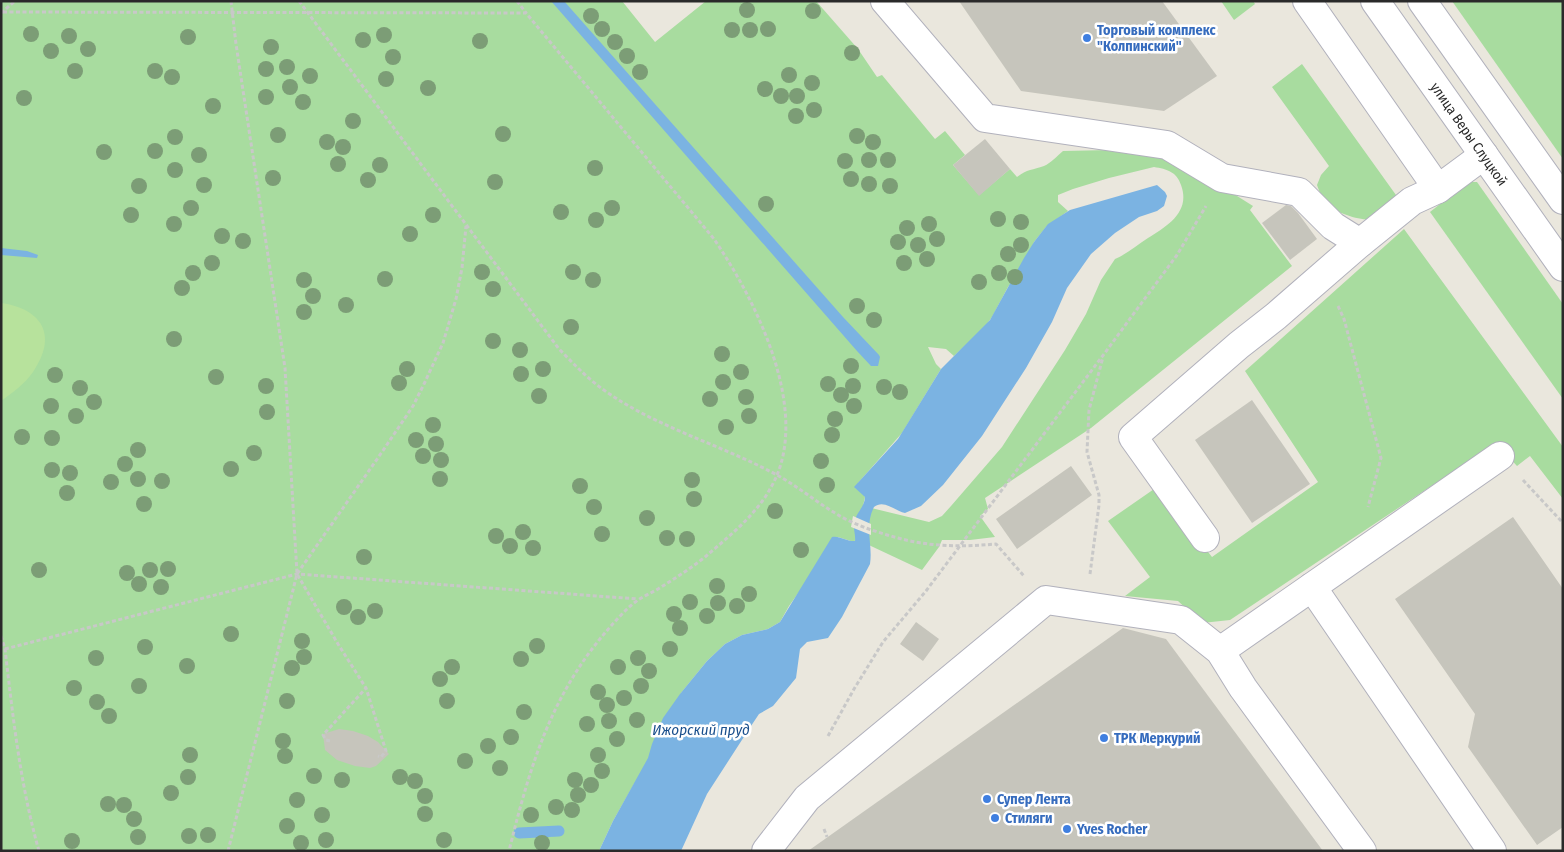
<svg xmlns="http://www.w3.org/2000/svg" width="1564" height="852" font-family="'Fira Sans Condensed',sans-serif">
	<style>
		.green { fill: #a8dc9f; fill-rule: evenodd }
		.pitch { fill: #b7e29c }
		.water { fill: #7bb3e2 }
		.pier { fill: #eae7dd }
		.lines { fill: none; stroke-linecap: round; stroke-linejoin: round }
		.stream { stroke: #7bb3e2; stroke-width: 11 }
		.building { fill: #c6c5bc }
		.minor-casing { stroke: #b1b1bc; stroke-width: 30 }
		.path { stroke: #c8c8c8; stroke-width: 3; stroke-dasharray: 4 2.5; stroke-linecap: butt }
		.minor { stroke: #fff; stroke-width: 28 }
		.tree { fill: #7c9d76 }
		.shop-dot { fill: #3f7fe0; stroke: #fff; stroke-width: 2 }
		.labels { text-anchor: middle; stroke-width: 5; stroke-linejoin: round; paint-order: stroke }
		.shop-label { font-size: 14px; font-weight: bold; fill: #366cbe; stroke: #fff; text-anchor: start }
		.street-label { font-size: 14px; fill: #2a2a2a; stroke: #fff }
		.water-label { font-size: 15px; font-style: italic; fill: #1b508d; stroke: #fff }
	</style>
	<rect width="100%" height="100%" fill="#eae7dd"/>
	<g class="green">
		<path d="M1,1H622L655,42L706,1H816L858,49L877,77L882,75L935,139L945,131L965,155L953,165L979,195L1010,169L1017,177C1027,169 1033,170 1044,166C1051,163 1057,156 1063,151L1158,149L1202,174L1253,206L1250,210L1292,266L1091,428L985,498L988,509L980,516L995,537L970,540H942L939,547L922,570L856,539L854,542L838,537L789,606L780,622L768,629L742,635L725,644L707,661L681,693L669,745L634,784L613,821L599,851H1ZM1154,167C1167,169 1177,172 1181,185C1191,212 1167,226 1148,238C1137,245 1127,254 1115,259L1101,280L1086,314L1065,350L1002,447L951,506L942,516L929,522L863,506L865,497L858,483L902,433L941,369L936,364L928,347L946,349L954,356L984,328L992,317L1008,287L1030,255L1034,242L1046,227L1068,211L1058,202V195L1073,189L1109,178Z"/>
		<polygon points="1221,1 1253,1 1255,4 1234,20"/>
		<polygon points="1452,1 1563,1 1563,159"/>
		<path d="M1302,64L1401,202C1393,207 1383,216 1374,219C1363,222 1337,213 1329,206C1322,200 1320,193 1317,185L1321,175L1329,166L1272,87Z"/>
		<polygon points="1471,182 1477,182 1563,304 1563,399 1430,212 1464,185"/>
		<polygon points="1404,229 1563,447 1563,499 1530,456 1517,466 1496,443 1230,620 1202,623 1178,601 1125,596 1150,577 1108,521 1157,487 1212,557 1318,482 1245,371"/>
	</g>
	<path class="pitch" d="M1,303C43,309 58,336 33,372C25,384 12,393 1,401Z"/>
	<g class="water">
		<polygon points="551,1 564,1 843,317 879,355 880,357 878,366 871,366 857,351"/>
		<path d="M1157,185L1165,192L1167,196L1164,206L1157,211L1139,217L1115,233L1091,254L1067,288L1052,322L1026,368L982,436L943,485L921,506L905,513C895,511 884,499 874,507C864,526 873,545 870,564L842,617L828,638L807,642L800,649L796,678L773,706L759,714L749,729L707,794L681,851H599L613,821L648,758L652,744L663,718L680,694L707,661L725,644L742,635L768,629L780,622L832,537C839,535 848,542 855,541C856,534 852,527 855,520C857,512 865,506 865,497L854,487L898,439L941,369L990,320L1024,258L1034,242L1048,224L1070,210Z"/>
		<polygon points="1,248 27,251 38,255 37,258 1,255"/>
	</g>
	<polygon class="pier" points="853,516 871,524 871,535 851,527"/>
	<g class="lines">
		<polyline class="stream" points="519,833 559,831"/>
	</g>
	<g class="building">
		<polygon points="959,1 1162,1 1217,76 1164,111 1021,91"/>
		<polygon points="985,139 1010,169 979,196 953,165"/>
		<polygon points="1286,205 1291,206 1298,213 1317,239 1290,260 1262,223"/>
		<polygon points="1252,400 1310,484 1252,523 1195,440"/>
		<polygon points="1071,466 1092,495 1017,549 996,519"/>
		<polygon points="1513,517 1563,589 1563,827 1537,845 1468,747 1475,714 1395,599"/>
		<polygon points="916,622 939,639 923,661 900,644"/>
		<polygon points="1123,628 1166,639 1323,851 808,851"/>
		<polygon points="339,729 353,731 368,736 378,742 389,754 376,766 370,768 355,766 337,760 325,750 323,734"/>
	</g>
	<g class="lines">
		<defs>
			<g id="minor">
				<polyline points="885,1 985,118 1167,145 1222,178 1299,192 1333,226 1360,243"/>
				<polyline points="1307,1 1438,189"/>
				<polyline points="1375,1 1563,267"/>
				<polyline points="1422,1 1563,200"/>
				<polyline points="1205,538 1133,437 1239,345 1276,316 1360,243 1412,201 1438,189 1484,155"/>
				<polyline points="1312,587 1492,851"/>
				<polyline points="1220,651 1500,456"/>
				<polyline points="766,851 807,798 1046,600 1181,620 1220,651 1243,688 1362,851"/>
			</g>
		</defs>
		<use href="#minor" class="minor-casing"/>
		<g class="path">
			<polyline points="231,1 236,44 285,368 297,574 338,644 366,688 386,751 381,757 378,756"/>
			<path d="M299,1L559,349C573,363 586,377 601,388C654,427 720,444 777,475C797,486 815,501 835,513C854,525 876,532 898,538C930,547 963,547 996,544L1024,576"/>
			<polyline points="517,1 526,13"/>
			<path d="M3,12L526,13L714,239C757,302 814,416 770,489C755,516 728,537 705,557C690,569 674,579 658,589C651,593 644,596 638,600C628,607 619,617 611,626C551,693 530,766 509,851"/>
			<polyline points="1,13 15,1"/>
			<polyline points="1338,306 1344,319 1381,458 1368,507"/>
			<polyline points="1523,480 1563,523"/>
			<polyline points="1090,574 1099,505 1099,495 1087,452 1089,410 1103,357"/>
			<path d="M1,636L5,649C13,717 20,784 39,851"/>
			<polyline points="5,649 297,574 638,599"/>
			<polyline points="828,736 854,689 883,642 926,591 1104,354 1177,255 1206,206"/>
			<polyline points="330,741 326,740 323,735 366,688"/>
			<polyline points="824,829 827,837"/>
			<polyline points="228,851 297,574 382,452 413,406 424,384 443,343 456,299 462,268 466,226"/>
		</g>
		<use href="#minor" class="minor"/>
	</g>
	<g class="tree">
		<circle cx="747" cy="10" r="8"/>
		<circle cx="813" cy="11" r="8"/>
		<circle cx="591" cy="16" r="8"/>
		<circle cx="602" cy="29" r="8"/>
		<circle cx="768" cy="29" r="8"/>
		<circle cx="732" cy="30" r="8"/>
		<circle cx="750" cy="30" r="8"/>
		<circle cx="31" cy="34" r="8"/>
		<circle cx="384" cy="35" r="8"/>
		<circle cx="69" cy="36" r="8"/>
		<circle cx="188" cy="37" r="8"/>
		<circle cx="363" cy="40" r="8"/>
		<circle cx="480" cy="41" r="8"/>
		<circle cx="615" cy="42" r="8"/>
		<circle cx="271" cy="47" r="8"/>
		<circle cx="88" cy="49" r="8"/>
		<circle cx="51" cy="51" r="8"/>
		<circle cx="852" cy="53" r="8"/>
		<circle cx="627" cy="56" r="8"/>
		<circle cx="393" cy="57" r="8"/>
		<circle cx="287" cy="67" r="8"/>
		<circle cx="266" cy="69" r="8"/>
		<circle cx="75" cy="71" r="8"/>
		<circle cx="155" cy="71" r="8"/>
		<circle cx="640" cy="72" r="8"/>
		<circle cx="789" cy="75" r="8"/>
		<circle cx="310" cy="76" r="8"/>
		<circle cx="172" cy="77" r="8"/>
		<circle cx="386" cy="79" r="8"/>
		<circle cx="812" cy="83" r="8"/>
		<circle cx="290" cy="87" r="8"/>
		<circle cx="428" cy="88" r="8"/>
		<circle cx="765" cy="89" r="8"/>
		<circle cx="781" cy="96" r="8"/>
		<circle cx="797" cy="96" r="8"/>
		<circle cx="266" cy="97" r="8"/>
		<circle cx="24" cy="98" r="8"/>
		<circle cx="303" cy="102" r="8"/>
		<circle cx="213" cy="106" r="8"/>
		<circle cx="814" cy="110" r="8"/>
		<circle cx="796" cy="116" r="8"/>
		<circle cx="353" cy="121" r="8"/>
		<circle cx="503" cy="134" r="8"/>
		<circle cx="278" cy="135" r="8"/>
		<circle cx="857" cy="136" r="8"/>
		<circle cx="175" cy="137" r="8"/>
		<circle cx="327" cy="142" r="8"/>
		<circle cx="873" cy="142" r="8"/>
		<circle cx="343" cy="147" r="8"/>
		<circle cx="155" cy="151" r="8"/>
		<circle cx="104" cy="152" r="8"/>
		<circle cx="199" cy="155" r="8"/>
		<circle cx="869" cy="160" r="8"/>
		<circle cx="888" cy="160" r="8"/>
		<circle cx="845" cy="161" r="8"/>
		<circle cx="338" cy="164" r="8"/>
		<circle cx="380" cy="165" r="8"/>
		<circle cx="595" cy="168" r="8"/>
		<circle cx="175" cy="170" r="8"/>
		<circle cx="273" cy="178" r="8"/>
		<circle cx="851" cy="179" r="8"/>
		<circle cx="368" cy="180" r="8"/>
		<circle cx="495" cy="182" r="8"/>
		<circle cx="869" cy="184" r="8"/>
		<circle cx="204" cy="185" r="8"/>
		<circle cx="139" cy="186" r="8"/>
		<circle cx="890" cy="186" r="8"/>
		<circle cx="766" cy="204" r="8"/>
		<circle cx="191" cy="208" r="8"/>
		<circle cx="612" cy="208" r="8"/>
		<circle cx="561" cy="212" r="8"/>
		<circle cx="131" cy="215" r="8"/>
		<circle cx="433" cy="215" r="8"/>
		<circle cx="998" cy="219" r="8"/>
		<circle cx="596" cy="220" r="8"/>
		<circle cx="1021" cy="222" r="8"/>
		<circle cx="174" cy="224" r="8"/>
		<circle cx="929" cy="224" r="8"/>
		<circle cx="907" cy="228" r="8"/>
		<circle cx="410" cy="234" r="8"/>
		<circle cx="222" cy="236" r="8"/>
		<circle cx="937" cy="239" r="8"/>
		<circle cx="243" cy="241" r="8"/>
		<circle cx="898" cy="242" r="8"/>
		<circle cx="918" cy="245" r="8"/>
		<circle cx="1021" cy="245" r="8"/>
		<circle cx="1008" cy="254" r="8"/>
		<circle cx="927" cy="259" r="8"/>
		<circle cx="212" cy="263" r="8"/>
		<circle cx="904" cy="263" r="8"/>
		<circle cx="482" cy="272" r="8"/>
		<circle cx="573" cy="272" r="8"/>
		<circle cx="193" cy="273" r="8"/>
		<circle cx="999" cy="273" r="8"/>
		<circle cx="1015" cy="277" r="8"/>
		<circle cx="385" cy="279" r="8"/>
		<circle cx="304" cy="280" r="8"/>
		<circle cx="593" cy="280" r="8"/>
		<circle cx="979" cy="282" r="8"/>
		<circle cx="182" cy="288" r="8"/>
		<circle cx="493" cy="289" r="8"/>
		<circle cx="313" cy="296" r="8"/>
		<circle cx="346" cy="305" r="8"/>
		<circle cx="857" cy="306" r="8"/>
		<circle cx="304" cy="312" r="8"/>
		<circle cx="874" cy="320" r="8"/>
		<circle cx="571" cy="327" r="8"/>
		<circle cx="174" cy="339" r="8"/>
		<circle cx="493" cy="341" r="8"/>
		<circle cx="520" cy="350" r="8"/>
		<circle cx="722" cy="354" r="8"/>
		<circle cx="851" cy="366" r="8"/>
		<circle cx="407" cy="369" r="8"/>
		<circle cx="543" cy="369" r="8"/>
		<circle cx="741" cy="372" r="8"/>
		<circle cx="521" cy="374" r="8"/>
		<circle cx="55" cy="375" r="8"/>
		<circle cx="216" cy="377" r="8"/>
		<circle cx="723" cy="382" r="8"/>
		<circle cx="399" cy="383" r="8"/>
		<circle cx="828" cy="384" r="8"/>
		<circle cx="266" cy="386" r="8"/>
		<circle cx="853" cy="386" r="8"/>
		<circle cx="884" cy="387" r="8"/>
		<circle cx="80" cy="388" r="8"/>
		<circle cx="900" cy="392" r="8"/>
		<circle cx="841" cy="395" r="8"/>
		<circle cx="539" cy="396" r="8"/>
		<circle cx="746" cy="397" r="8"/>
		<circle cx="710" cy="399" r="8"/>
		<circle cx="94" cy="402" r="8"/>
		<circle cx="51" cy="406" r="8"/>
		<circle cx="854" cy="406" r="8"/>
		<circle cx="267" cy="412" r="8"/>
		<circle cx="76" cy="416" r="8"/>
		<circle cx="749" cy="416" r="8"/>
		<circle cx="835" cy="419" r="8"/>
		<circle cx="433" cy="425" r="8"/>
		<circle cx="726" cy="427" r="8"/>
		<circle cx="832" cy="435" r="8"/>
		<circle cx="22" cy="437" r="8"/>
		<circle cx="52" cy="438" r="8"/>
		<circle cx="416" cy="440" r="8"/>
		<circle cx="436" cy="444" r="8"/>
		<circle cx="138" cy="450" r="8"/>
		<circle cx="254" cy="453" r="8"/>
		<circle cx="423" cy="456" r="8"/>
		<circle cx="441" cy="460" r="8"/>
		<circle cx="821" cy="461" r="8"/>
		<circle cx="125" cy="464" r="8"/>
		<circle cx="231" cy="469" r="8"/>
		<circle cx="52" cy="470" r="8"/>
		<circle cx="70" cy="473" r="8"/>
		<circle cx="138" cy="479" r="8"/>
		<circle cx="440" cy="479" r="8"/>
		<circle cx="692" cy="480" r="8"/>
		<circle cx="162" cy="481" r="8"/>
		<circle cx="111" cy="482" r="8"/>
		<circle cx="827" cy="485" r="8"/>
		<circle cx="580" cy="486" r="8"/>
		<circle cx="67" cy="493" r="8"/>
		<circle cx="694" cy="499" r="8"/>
		<circle cx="144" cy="504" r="8"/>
		<circle cx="594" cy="507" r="8"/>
		<circle cx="775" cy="511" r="8"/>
		<circle cx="647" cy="518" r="8"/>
		<circle cx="523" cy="532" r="8"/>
		<circle cx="602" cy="534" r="8"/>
		<circle cx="496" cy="536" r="8"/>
		<circle cx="667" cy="538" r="8"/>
		<circle cx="687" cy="539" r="8"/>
		<circle cx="510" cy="546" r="8"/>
		<circle cx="533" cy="548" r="8"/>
		<circle cx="801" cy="550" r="8"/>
		<circle cx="364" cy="557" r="8"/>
		<circle cx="168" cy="569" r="8"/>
		<circle cx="39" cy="570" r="8"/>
		<circle cx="150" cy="570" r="8"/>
		<circle cx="127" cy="573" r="8"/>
		<circle cx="139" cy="584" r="8"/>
		<circle cx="717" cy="586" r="8"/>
		<circle cx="161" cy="587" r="8"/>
		<circle cx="749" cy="594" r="8"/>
		<circle cx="690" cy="602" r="8"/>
		<circle cx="718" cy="603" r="8"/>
		<circle cx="737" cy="606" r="8"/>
		<circle cx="344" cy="607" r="8"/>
		<circle cx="375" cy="611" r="8"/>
		<circle cx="674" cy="614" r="8"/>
		<circle cx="707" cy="616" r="8"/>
		<circle cx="358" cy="617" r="8"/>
		<circle cx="680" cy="628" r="8"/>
		<circle cx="231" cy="634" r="8"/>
		<circle cx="302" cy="641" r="8"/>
		<circle cx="537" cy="646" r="8"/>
		<circle cx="145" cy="647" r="8"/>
		<circle cx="670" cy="649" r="8"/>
		<circle cx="304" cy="657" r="8"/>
		<circle cx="96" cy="658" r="8"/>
		<circle cx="638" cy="658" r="8"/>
		<circle cx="521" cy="659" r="8"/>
		<circle cx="187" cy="666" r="8"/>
		<circle cx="452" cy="667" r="8"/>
		<circle cx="618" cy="667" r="8"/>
		<circle cx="292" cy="668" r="8"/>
		<circle cx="649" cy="671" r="8"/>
		<circle cx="440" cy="679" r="8"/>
		<circle cx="139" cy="686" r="8"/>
		<circle cx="641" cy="686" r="8"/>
		<circle cx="74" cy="688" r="8"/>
		<circle cx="598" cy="692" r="8"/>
		<circle cx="624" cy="698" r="8"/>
		<circle cx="287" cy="701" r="8"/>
		<circle cx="447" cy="701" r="8"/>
		<circle cx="97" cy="702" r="8"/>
		<circle cx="607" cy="705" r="8"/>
		<circle cx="524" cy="712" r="8"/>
		<circle cx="109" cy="716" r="8"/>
		<circle cx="637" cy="720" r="8"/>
		<circle cx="609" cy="721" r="8"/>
		<circle cx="587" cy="724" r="8"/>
		<circle cx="511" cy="737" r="8"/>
		<circle cx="617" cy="739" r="8"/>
		<circle cx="283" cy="741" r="8"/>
		<circle cx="488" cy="746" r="8"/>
		<circle cx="190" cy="755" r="8"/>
		<circle cx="598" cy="755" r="8"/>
		<circle cx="285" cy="756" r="8"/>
		<circle cx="465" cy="761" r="8"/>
		<circle cx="500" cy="768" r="8"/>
		<circle cx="602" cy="771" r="8"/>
		<circle cx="314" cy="776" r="8"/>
		<circle cx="188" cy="777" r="8"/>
		<circle cx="400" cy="777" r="8"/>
		<circle cx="342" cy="780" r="8"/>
		<circle cx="575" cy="780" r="8"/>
		<circle cx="415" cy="781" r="8"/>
		<circle cx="591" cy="785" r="8"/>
		<circle cx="171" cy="793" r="8"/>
		<circle cx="578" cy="795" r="8"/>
		<circle cx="425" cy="796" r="8"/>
		<circle cx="297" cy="800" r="8"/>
		<circle cx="108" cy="804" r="8"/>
		<circle cx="124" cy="805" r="8"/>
		<circle cx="556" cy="807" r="8"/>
		<circle cx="572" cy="810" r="8"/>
		<circle cx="425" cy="814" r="8"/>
		<circle cx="322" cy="815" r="8"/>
		<circle cx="531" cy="815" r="8"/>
		<circle cx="134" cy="819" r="8"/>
		<circle cx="287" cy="826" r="8"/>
		<circle cx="208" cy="835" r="8"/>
		<circle cx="189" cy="836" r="8"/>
		<circle cx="138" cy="837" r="8"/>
		<circle cx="326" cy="840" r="8"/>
		<circle cx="444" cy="840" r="8"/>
		<circle cx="72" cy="841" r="8"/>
		<circle cx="301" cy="843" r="8"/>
		<circle cx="542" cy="843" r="8"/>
	</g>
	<g class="shop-dot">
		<circle cx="1087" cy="38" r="5"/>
		<circle cx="1104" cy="738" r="5"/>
		<circle cx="987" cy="799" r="5"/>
		<circle cx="995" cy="818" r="5"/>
		<circle cx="1067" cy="829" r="5"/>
	</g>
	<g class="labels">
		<g class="shop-label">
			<text x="1097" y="35">Торговый комплекс<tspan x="1097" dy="16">"Колпинский"</tspan></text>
			<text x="1114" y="743">ТРК Меркурий</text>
			<text x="997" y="804">Супер Лента</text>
			<text x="1005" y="823">Стиляги</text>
			<text x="1077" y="834">Yves Rocher</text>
		</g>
		<g class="street-label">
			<text transform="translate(1469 134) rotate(55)" y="5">улица Веры Слуцкой</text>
		</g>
		<g class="water-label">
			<text x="701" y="735">Ижорский пруд</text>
		</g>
	</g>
	<rect width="1564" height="852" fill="none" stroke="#2a2a2a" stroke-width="5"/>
</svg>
